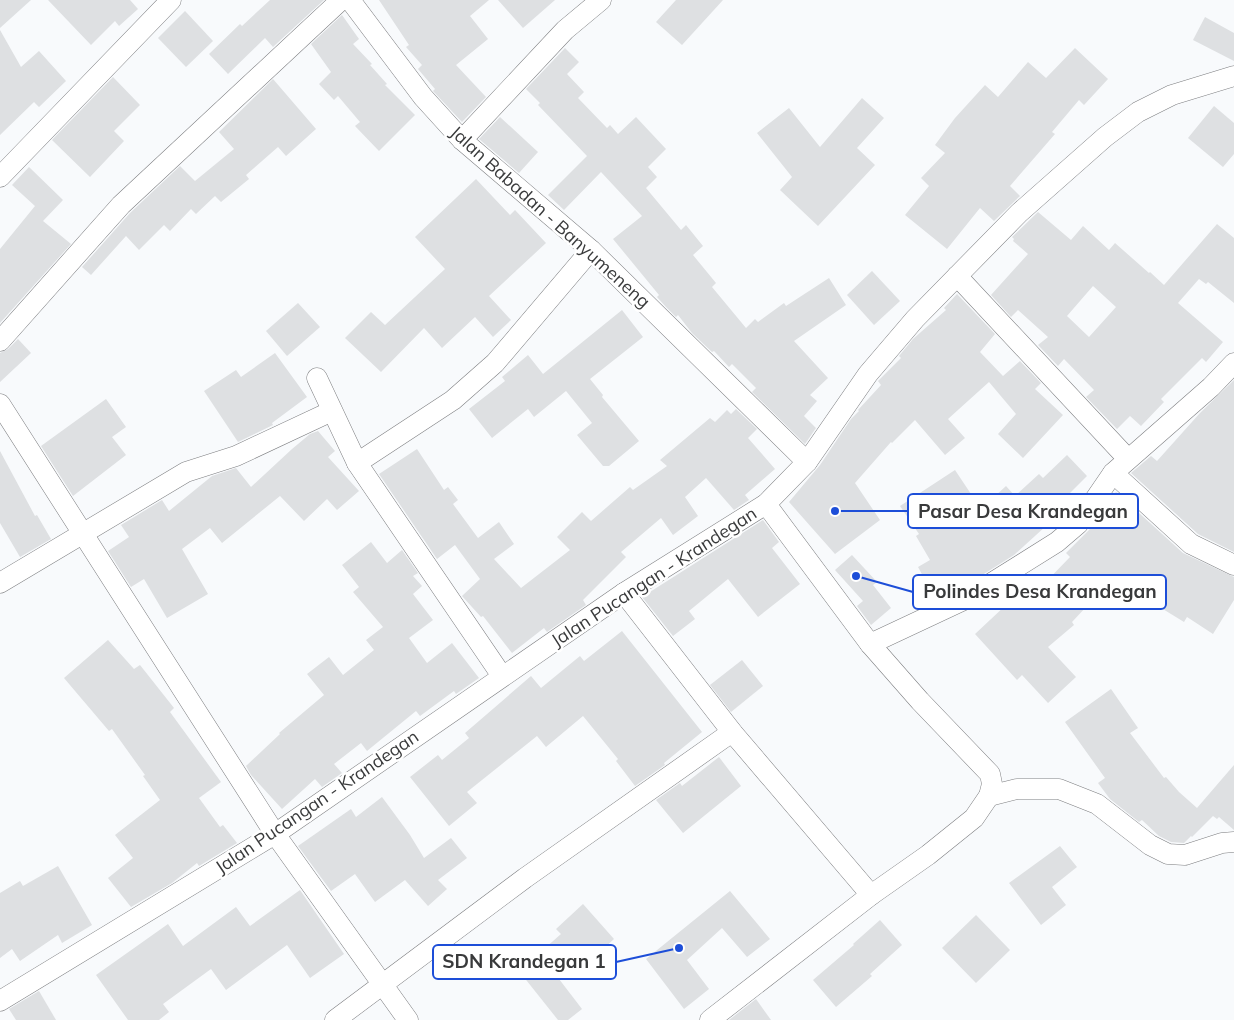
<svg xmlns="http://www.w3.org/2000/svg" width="1234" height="1020" font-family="Mulish,sans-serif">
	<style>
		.building { fill: #dee0e2; fill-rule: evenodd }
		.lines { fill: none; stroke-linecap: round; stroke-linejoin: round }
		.minor-casing { stroke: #7d7e80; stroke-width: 21 }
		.minor { stroke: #fff; stroke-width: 20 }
		.labels { text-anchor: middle; stroke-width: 5; stroke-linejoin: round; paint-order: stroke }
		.street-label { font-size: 18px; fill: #393a3b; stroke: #fff }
		.leader { fill: none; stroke: #1d4ed8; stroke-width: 2 }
		.callout-dot { fill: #1d4ed8; stroke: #fff; stroke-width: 2 }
		.callout { fill: #fff; stroke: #1d4ed8; stroke-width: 2 }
		.callout-label { font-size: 19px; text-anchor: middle; font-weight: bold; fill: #393a3b }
	</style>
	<rect width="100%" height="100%" fill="#f8fafc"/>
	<g class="building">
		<polygon points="0,0 31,0 0,28"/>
		<polygon points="48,0 130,0 138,9 119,26 115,21 91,45"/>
		<polygon points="270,0 324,0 273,47 265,38 228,74 209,54 240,24 242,26"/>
		<polygon points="379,0 489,0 470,16 488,39 456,65 486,97 462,122 433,91 435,89 418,69 422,65 406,47 409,45"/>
		<polygon points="498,0 555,0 523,28"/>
		<polygon points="676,0 723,0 682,45 656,22"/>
		<polygon points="185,11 213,41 186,67 158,38"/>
		<polygon points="342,15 359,39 353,44 372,64 370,65 387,84 385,85 415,115 379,151 355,126 360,122 338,96 334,100 319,84 331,72 311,44"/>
		<polygon points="1205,17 1234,33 1234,61 1193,40"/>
		<polygon points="0,30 21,67 39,51 66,81 39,107 34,102 0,135"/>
		<polygon points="565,48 579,62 567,74 584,92 578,98 607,128 610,125 618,134 636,117 666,149 648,167 657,177 646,188 681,230 686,225 703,246 693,255 716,283 712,287 746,328 755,319 758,322 784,303 786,306 829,278 846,305 794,341 828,378 810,395 817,401 804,416 816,428 805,444 752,392 756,388 732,364 729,367 714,351 712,352 692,333 678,315 676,317 666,307 657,297 659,295 613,239 642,216 601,172 564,210 548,195 587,156 538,105 540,103 526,89"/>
		<polygon points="1075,48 1108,79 1084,105 1079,100 1052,132 1055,134 1010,186 1020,196 994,221 980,208 947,249 905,215 929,186 921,178 945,153 935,145 955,118 985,85 998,97 1028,62 1046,78"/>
		<polygon points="113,77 140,105 114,131 124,141 90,177 52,140"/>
		<polygon points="273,79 316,129 286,156 278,147 246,175 249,179 221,202 215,196 196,214 191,209 170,231 164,225 139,250 126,236 91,275 82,267 130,213 180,166 195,181 234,149 219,132"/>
		<polygon points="862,98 884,118 857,148 875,165 818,226 780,190 792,177 757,133 789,108 820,147"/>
		<polygon points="1214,106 1234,123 1234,154 1223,167 1188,138"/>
		<polygon points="500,117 538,152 519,173 479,139"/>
		<polygon points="29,167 63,200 43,221 71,244 0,323 0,249 35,206 12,185"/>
		<polygon points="476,179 510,215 515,210 546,243 489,296 511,320 493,337 475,317 442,348 424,328 381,372 345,338 371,312 385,325 445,269 415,237"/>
		<path d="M1038,212L1071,240L1083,226L1109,250L1115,243L1149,273L1150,272L1164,285L1217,224L1234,238V303L1208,282L1206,284L1199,279L1178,303L1223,342L1206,362L1202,358L1161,399L1164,402L1141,426L1130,416L1117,429L1086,397L1094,390L1064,359L1058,366L1038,345L1048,337L1018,310L1011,317L991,295L1028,254L1013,241L1014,239L1012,237ZM1093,286L1116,307L1089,337L1067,316Z"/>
		<polygon points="872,271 900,301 874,325 847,295"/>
		<polygon points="957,294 995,334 980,352 1003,376 1020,361 1041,383 1035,389 1063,415 1023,458 998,434 1016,414 989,382 948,419 965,438 945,455 915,420 892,443 891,442 855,483 880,520 835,554 789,502 820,465 851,419 859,411 858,410 881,385 878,381 901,358 899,356 913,339 946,310 944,308"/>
		<polygon points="298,303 320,327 287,356 266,331"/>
		<polygon points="622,310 643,337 590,379 603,395 602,397 639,441 609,466 603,466 577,435 592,423 566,391 534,417 528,409 492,438 469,409 505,381 502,377 528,355 543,374"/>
		<polygon points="18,339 31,353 0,382 0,353 8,349"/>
		<polygon points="275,353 307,397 272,423 273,425 238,442 204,391 236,370 241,377"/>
		<polygon points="1234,380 1234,552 1198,534 1131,473 1151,456 1157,461 1200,413"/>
		<polygon points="106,399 126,427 112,437 126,455 73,496 41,446"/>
		<polygon points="736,409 757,429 748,438 775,469 745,495 749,500 734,510 706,478 685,497 698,516 673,535 661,518 621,552 626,557 583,600 586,605 547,632 544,628 512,653 483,616 481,617 462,596 480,579 455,545 437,559 379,474 417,449 444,490 448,487 458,500 453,504 478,538 499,522 514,544 494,559 521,588 570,550 557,537 582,512 591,521 630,487 633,490 667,466 660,460 710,418 715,422 727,410 731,414"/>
		<polygon points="318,431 335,451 328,457 359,491 337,510 327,499 304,521 280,496 222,543 210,528 182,549 208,594 167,618 144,579 131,587 108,551 129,537 121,525 162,500 169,511 212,476 236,468 251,487 292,449 310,434"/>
		<polygon points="0,451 35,516 37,515 51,539 20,557 0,523"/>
		<polygon points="1067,455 1087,476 1063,500 1068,506 1014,555 960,589 936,600 918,567 930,560 916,536 919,534 900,506 955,470 981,509 1006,486 1015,496 1039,474 1043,478"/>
		<polygon points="1116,492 1183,553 1234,577 1234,600 1213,634 1187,617 1184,622 1140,595 1125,610 1105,591 1103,592 1102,590 1072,622 1074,625 1048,647 1076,677 1048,703 1022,675 1017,680 975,634 1006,605 1009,608 1038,583 1041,587 1070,557 1066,553 1094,525 1093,524"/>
		<polygon points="763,520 779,542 772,548 800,584 758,617 728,579 689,611 695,619 673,636 642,597"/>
		<polygon points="371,542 387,563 402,550 418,573 413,576 422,586 413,594 433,620 409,638 427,663 452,643 479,678 456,694 454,691 420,716 416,711 367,751 361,743 334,764 342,773 322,787 315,779 282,809 251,775 246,766 280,734 279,733 324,695 307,674 329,657 343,675 374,650 366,640 383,627 353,592 359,587 342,565"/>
		<polygon points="852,555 877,582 873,585 891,608 871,625 857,606 863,601 835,570"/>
		<polygon points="622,631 702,732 664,763 665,765 635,786 616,761 618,759 583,716 546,747 537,736 467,792 477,803 449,826 410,777 438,755 442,760 469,738 465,733 531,676 541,688 580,656 584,661"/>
		<polygon points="108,640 134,669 140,665 174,708 170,712 221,782 199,798 220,827 223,825 237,843 199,866 197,863 172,883 131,907 108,878 133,858 115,835 160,800 143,776 145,775 112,729 109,731 64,678"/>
		<polygon points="742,660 763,686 731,712 710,685"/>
		<polygon points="1111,689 1138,728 1130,733 1164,778 1166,777 1179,792 1197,808 1234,765 1234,830 1219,817 1217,819 1213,816 1192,837 1191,836 1184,843 1171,842 1159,836 1142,820 1139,822 1110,799 1098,783 1105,778 1065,722"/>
		<polygon points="719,757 741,786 683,833 656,800 680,783 682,786"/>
		<polygon points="382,797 410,835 424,858 451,838 467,858 438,880 447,889 428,906 405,880 375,902 355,874 331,891 298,846 351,809 356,817"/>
		<polygon points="1060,846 1077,867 1052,887 1066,905 1041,925 1009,883"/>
		<polygon points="58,866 92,925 62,943 58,935 20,961 12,949 0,958 0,893 20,881 23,886"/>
		<polygon points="300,890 344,954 310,978 287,945 226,990 211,969 163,1004 169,1012 159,1020 128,1020 96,975 168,924 183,946 236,907 250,926"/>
		<polygon points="730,891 770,939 747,957 722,928 687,960 709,989 684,1009 646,959"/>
		<polygon points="583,904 614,939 587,964 582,959 559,979 582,1009 568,1020 558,1020 519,971 561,934 556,929"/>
		<polygon points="976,915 1010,950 976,983 942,948"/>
		<polygon points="880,920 902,945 870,974 872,976 836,1007 813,980 854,945 853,944"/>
		<polygon points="39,991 56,1020 16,1020 9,1009"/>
		<polygon points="756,999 771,1020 729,1020"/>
	</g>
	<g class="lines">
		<defs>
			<g id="minor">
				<polyline points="350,0 423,97 462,140 591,250 807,462"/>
				<polyline points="462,140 565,30 601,0"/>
				<polyline points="0,177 171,0"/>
				<polyline points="957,276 1128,459"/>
				<polyline points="0,341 121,205 341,0"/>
				<polyline points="317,378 357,463 502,676"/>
				<polyline points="0,404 275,834 408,1020"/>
				<polyline points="357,463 453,400 495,363 591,250"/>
				<polyline points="1113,473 1191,544 1234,565"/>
				<polyline points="0,583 186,472 236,456 332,411"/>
				<polyline points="624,593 732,732 871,895"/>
				<polyline points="870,644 966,599 1057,542 1078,524 1113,473 1211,387 1234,363"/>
				<polyline points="989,796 1017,789 1059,789 1097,804 1150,845 1168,854 1185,855 1222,843 1234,842"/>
				<polyline points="0,1001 275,834 624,593 766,504 807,462 868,374 915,319 1019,213 1105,137 1138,112 1172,95 1234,76"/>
				<polyline points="335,1020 525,878 732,732"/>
				<polyline points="710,1020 871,895 928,855 974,818 989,796 992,784 990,774 920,701 870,644 766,504"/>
			</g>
		</defs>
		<use href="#minor" class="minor-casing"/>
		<use href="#minor" class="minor"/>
	</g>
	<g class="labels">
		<g class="street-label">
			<text transform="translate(550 217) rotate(42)" y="6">Jalan Babadan - Banyumeneng</text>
			<text transform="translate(654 577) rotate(-33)" y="6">Jalan Pucangan - Krandegan</text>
			<text transform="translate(317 802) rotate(-34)" y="6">Jalan Pucangan - Krandegan</text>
		</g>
	</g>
	<path class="leader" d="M835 511L908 511M856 576L913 592M679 948L616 962"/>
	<g class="callout-dot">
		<circle cx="835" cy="511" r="5"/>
		<circle cx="856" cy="576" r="5"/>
		<circle cx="679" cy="948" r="5"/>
	</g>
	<g class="callout">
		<rect x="908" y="494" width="230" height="34" rx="5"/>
		<rect x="913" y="575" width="253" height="34" rx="5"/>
		<rect x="433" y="945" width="183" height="34" rx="5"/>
	</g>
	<g class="callout-label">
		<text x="1023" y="518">Pasar Desa Krandegan</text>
		<text x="1040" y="598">Polindes Desa Krandegan</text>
		<text x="524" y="968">SDN Krandegan 1</text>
	</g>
</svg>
